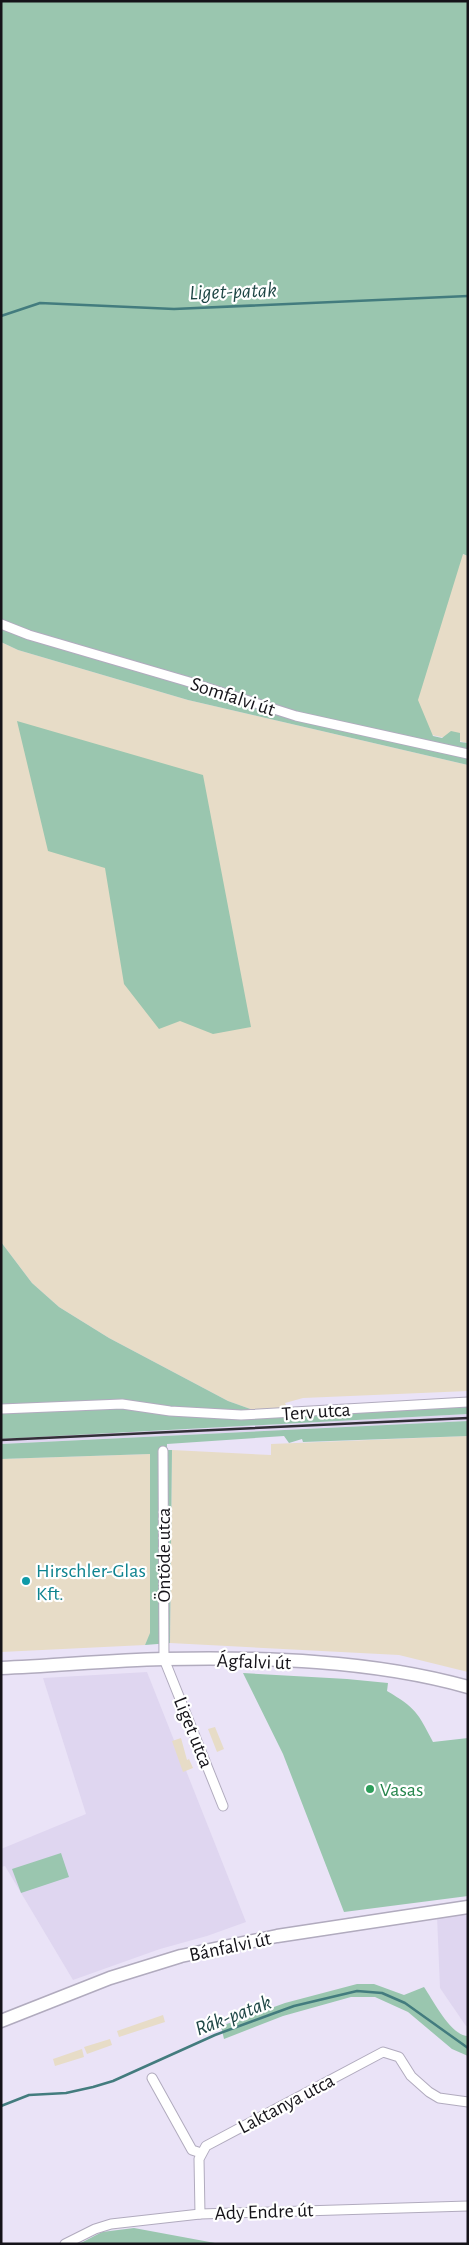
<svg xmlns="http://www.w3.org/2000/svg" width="469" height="2245" font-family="'Alegreya Sans',sans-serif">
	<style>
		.built { fill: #dfd6f0 }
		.industrial { fill: #e7dcc7 }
		.green { fill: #9ac6af }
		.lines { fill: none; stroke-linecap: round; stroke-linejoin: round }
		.stream { stroke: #437c7e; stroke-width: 2.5 }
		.street-casing { stroke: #b1abbe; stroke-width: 11 }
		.secondary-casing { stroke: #b1abbe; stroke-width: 15 }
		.street { stroke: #fff; stroke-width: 9 }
		.secondary { stroke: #fff; stroke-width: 12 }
		.rail { stroke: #322f37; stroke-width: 2.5 }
		.culture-dot { fill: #0f9aa8; stroke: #fff; stroke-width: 2 }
		.leisure-dot { fill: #2e9e5b; stroke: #fff; stroke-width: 2 }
		.labels { text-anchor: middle; stroke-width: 4.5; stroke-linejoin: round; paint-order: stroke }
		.street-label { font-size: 20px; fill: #151319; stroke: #fff }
		.culture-label { font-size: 20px; fill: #0d838f; stroke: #fff; text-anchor: start }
		.leisure-label { font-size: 20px; fill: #27864d; stroke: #fff; text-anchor: start }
		.water-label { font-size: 21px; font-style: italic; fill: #1e4645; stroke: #fff }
	</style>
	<rect width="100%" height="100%" fill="#eae3f7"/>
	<g class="built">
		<polygon points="468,1414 468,1421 1,1444 1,1439"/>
		<polygon points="147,1672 246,1922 207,1936 160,1949 73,1980 5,1866 1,1867 1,1849 86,1814 43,1678"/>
		<polygon points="468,1915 468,2026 466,2026 440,1988 437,1916"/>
	</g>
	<g class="industrial">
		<polygon points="445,548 468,556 468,743 391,726"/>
		<polygon points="1,642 18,650 188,700 468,765 468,1391 303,1398 285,1403 288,1409 267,1415 228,1401 109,1338 59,1307 32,1283 1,1242"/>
		<polygon points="468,1436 468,1672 399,1655 170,1643 172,1450 271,1455 271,1444"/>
		<polygon points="150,1454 150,1634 145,1645 1,1652 1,1459"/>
		<polygon points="215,1727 224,1749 217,1752 208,1729"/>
		<polygon points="181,1738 187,1760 189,1759 193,1768 183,1772 172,1741"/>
		<polygon points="163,2015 165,2022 119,2037 117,2031"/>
		<polygon points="110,2039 112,2045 87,2054 84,2047"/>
		<polygon points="82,2049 84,2057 55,2066 53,2059"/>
	</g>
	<g class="green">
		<polygon points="1,1 468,1 468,556 463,554 418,700 433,736 442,738 451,731 460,733 460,742 468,743 468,765 188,700 18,650 1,642"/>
		<polygon points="17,721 203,775 251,1027 213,1034 180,1021 159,1029 124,984 105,868 48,851"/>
		<polygon points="1,1242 32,1283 59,1307 109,1338 228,1401 267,1415 468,1407 468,1414 1,1439"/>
		<polygon points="468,1421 468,1436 303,1442 302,1439 289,1443 284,1436 167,1444 167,1450 172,1450 170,1643 145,1645 150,1633 150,1454 1,1459 1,1444"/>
		<path d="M243,1673L347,1679L388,1683L387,1691C416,1708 418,1713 433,1742L468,1738V1896L344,1912L283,1754Z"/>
		<polygon points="61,1853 69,1877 21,1893 12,1869"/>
		<path d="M357,1984H374L404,1995L424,1987C433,2000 451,2036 468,2036V2056L452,2049L408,2012L375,1997H351L283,2016L224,2039L221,2026L285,2003Z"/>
		<polygon points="134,2228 215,2243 218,2244 79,2244 102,2232"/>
	</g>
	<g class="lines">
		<g class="stream">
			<polyline points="1,316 40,303 174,309 468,296"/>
			<polyline points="1,2106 29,2095 66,2093 93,2087 113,2081 215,2035 272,2014 294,2006 357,1991 382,1993 405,2003 468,2048"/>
		</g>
		<defs>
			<g id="street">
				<polyline points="1,624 29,635 186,681 296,716 468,754"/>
				<polyline points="1,1409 122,1404 170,1411 241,1415 468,1402"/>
				<polyline points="163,1451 164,1659 223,1806"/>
				<polyline points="152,2078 192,2150 201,2153"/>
				<polyline points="200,2214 199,2159 206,2146 383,2052 399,2057 411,2076 429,2092 439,2098 468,2102"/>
				<polyline points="65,2244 95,2229 111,2224 200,2214 468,2206"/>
			</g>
			<g id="secondary">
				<path d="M1,1668C55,1666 109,1660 164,1659C263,1657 372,1660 468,1687"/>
				<polyline points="1,2021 110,1978 181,1956 277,1936 468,1907"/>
			</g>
		</defs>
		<use href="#street" class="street-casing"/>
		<use href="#secondary" class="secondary-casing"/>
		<use href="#street" class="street"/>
		<use href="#secondary" class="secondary"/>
		<polyline class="rail" points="1,1440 468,1418"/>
	</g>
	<circle class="culture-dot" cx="26" cy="1581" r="5"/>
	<circle class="leisure-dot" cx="370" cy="1789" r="5"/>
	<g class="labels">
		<g class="street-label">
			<text transform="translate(233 696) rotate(18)" y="7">Somfalvi út</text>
			<text transform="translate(316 1411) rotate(-4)" y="7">Terv utca</text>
			<text transform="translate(163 1555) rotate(-90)" y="7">Öntöde utca</text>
			<text transform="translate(254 1661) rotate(2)" y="7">Ágfalvi út</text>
			<text transform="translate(194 1732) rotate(68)" y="7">Liget utca</text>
			<text transform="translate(230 1946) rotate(-12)" y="7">Bánfalvi út</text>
			<text transform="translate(286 2103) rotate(-28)" y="7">Laktanya utca</text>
			<text transform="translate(264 2211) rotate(-2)" y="7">Ady Endre út</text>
		</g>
		<g class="culture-label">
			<text x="36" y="1577">Hirschler-Glas<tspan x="36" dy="23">Kft.</tspan></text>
		</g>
		<g class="leisure-label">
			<text x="380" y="1796">Vasas</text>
		</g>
		<g class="water-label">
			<text transform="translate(233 291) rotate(-2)" y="7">Liget-patak</text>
			<text transform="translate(233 2015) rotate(-21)" y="7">Rák-patak</text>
		</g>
	</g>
	<rect width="469" height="2245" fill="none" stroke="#151319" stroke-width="5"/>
</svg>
